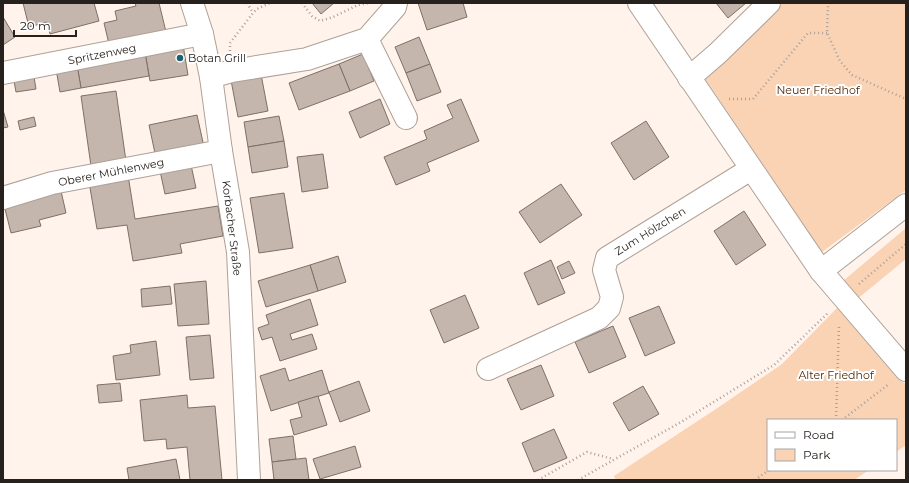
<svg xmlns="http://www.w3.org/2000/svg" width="909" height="483" font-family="Montserrat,sans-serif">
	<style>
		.green { fill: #fad2b4 }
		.building { fill: #c4b6ad; stroke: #7c7067 }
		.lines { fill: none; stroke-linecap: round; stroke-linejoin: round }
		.minor-casing { stroke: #aea197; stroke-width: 24 }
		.path { stroke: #aaa19a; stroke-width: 2.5; stroke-dasharray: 1 3; stroke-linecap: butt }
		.minor { stroke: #fff; stroke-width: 22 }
		.poi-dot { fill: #1c6273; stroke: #fff; stroke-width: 1.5 }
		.labels { text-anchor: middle; stroke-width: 4; stroke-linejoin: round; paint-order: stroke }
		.street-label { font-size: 11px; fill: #26211d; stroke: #fff }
		.poi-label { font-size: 11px; fill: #26211d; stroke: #fff; text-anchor: start }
		.park-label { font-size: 11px; fill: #502905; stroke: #fff }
	</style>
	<rect width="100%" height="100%" fill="#fff3eb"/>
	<g class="green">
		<polygon points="756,3 906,3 906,190 822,252 698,68"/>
		<polygon points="906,228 906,259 856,300 843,281"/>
		<polygon points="838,307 906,385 906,445 896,452 896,420 768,420 768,470 869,470 854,480 616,480 614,476 719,407 782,364"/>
	</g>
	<g class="building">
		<polygon points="23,3 94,3 99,21 50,34 47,22 29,27"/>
		<polygon points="135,3 159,3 167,36 109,44 104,23 117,20 115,11 136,6"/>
		<polygon points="312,3 334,3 321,14"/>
		<polygon points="418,3 463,3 467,17 427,30"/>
		<polygon points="716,3 746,3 728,18"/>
		<polygon points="3,17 15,37 3,45"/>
		<polygon points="419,37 430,64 406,73 395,47"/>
		<polygon points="183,45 188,75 150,81 145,52"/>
		<polygon points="145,52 149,76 81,88 77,65"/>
		<polygon points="363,54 374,81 350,91 339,64"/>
		<polygon points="339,64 350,91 299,110 289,83"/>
		<polygon points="430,64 441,92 417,101 406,73"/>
		<polygon points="77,65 81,88 60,92 56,69"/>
		<polygon points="260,69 268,111 238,117 230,75"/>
		<polygon points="34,77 36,89 16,92 14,81"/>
		<polygon points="116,91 126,161 91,166 81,96"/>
		<polygon points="380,99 390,124 360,138 349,112"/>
		<polygon points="461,99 479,141 427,163 430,171 396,185 384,157 427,139 424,131 453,118 447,105"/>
		<polygon points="3,110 8,127 3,128"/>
		<polygon points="197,115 204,147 156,158 149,125"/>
		<polygon points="279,116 284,141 248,147 244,122"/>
		<polygon points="34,117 36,126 20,130 18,121"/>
		<polygon points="646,121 669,157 634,180 611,143"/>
		<polygon points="284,141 288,167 252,173 248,147"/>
		<polygon points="323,154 328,188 302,192 297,157"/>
		<polygon points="191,165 196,188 165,194 160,171"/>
		<polygon points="128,175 135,219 218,206 223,236 180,244 182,253 133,261 127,225 97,229 89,182"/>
		<polygon points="561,184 582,215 540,243 519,212"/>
		<polygon points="61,191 66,213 39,220 41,226 11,233 4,205"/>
		<polygon points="284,193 293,248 259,253 250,198"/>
		<polygon points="744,211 766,245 736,265 714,231"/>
		<polygon points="338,256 346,282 318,291 310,265"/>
		<polygon points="551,260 565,293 538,305 524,273"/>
		<polygon points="569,261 575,273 562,279 557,267"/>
		<polygon points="310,265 318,291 266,307 258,281"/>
		<polygon points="206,281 209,324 178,326 174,284"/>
		<polygon points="170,286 172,304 142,307 141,289"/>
		<polygon points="465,295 479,328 444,343 430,310"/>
		<polygon points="310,299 318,325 290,334 292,340 312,334 317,349 280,361 272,337 262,340 258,328 269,324 266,315"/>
		<polygon points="659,306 675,343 645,356 629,318"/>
		<polygon points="613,326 626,357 589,373 575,342"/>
		<polygon points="210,335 214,378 190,380 186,337"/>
		<polygon points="156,341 160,375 116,380 113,356 131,353 130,345"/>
		<polygon points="541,365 554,396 521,410 507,379"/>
		<polygon points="285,368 289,381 322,370 329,393 271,411 260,376"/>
		<polygon points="359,381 370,411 340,422 329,392"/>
		<polygon points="120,383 122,401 99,403 97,385"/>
		<polygon points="643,386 659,414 629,431 613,403"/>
		<polygon points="187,395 188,408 215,406 222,480 190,480 187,447 167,449 166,439 144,441 140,400"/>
		<polygon points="318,396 327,425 294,435 290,420 302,417 298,402"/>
		<polygon points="554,429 567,458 534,472 522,443"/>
		<polygon points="293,436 296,459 272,462 269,439"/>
		<polygon points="355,446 361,467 320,479 313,459"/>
		<polygon points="306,458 309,480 274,480 272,462"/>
		<polygon points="176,459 180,480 129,480 127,468"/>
	</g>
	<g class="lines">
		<defs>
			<g id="minor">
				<polyline points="192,3 202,34 211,77 221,151 238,252 249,480"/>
				<polyline points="639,3 821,271 906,370"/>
				<polyline points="367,39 406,118"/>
				<polyline points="3,73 202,34"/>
				<polyline points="211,77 232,71 307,59 367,39 395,7 396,3"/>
				<polyline points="689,78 718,53 769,3"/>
				<polyline points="3,198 52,183 221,151"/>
				<polyline points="821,271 906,205"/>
				<polyline points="488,369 599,318 609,308 612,297 604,270 607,258 751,169"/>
			</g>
		</defs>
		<use href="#minor" class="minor-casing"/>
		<g class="path">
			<polyline points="247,3 253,13"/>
			<polyline points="302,3 312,16 320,21 333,17 358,5 369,3"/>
			<polyline points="830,3 828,5 827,33 840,61 852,75 906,99"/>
			<polyline points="230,51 230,43 253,13 257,9 270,3"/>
			<polyline points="729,99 753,99 808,33 827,33"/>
			<polyline points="859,284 906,244"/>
			<polyline points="836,420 839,325"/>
			<polyline points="842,420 889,384"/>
			<polyline points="538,480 587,452 613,459"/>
			<polyline points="578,480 681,422 774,365 829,312"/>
			<polyline points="755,480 769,470"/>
		</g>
		<use href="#minor" class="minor"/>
	</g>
	<circle class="poi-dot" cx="180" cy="58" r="4"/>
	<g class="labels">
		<g class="street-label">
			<text transform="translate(102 54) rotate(-11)" y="4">Spritzenweg</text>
			<text transform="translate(111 172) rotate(-11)" y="4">Oberer Mühlenweg</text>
			<text transform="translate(232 228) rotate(83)" y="4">Korbacher Straße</text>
			<text transform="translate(650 231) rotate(-32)" y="4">Zum Hölzchen</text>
		</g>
		<g class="poi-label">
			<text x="188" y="62">Botan Grill</text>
		</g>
		<g class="park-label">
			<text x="818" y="94">Neuer Friedhof</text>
			<text x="836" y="379">Alter Friedhof</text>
		</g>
	</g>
	<rect width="909" height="483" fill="none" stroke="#26211d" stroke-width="8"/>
	<rect x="767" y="419" width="130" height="52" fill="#ffffff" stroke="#a8a6a5"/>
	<rect x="775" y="432" width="20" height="6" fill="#ffffff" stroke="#a8a6a5"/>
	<text x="803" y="439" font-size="12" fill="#26211d">Road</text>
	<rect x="775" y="449" width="20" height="12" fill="#fad2b4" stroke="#a8a6a5"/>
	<text x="803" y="459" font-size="12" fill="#26211d">Park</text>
	<path d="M14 30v6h62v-6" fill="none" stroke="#26211d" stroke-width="2"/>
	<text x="20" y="30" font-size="12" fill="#26211d" stroke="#ffffff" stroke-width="3" paint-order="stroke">20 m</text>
</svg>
